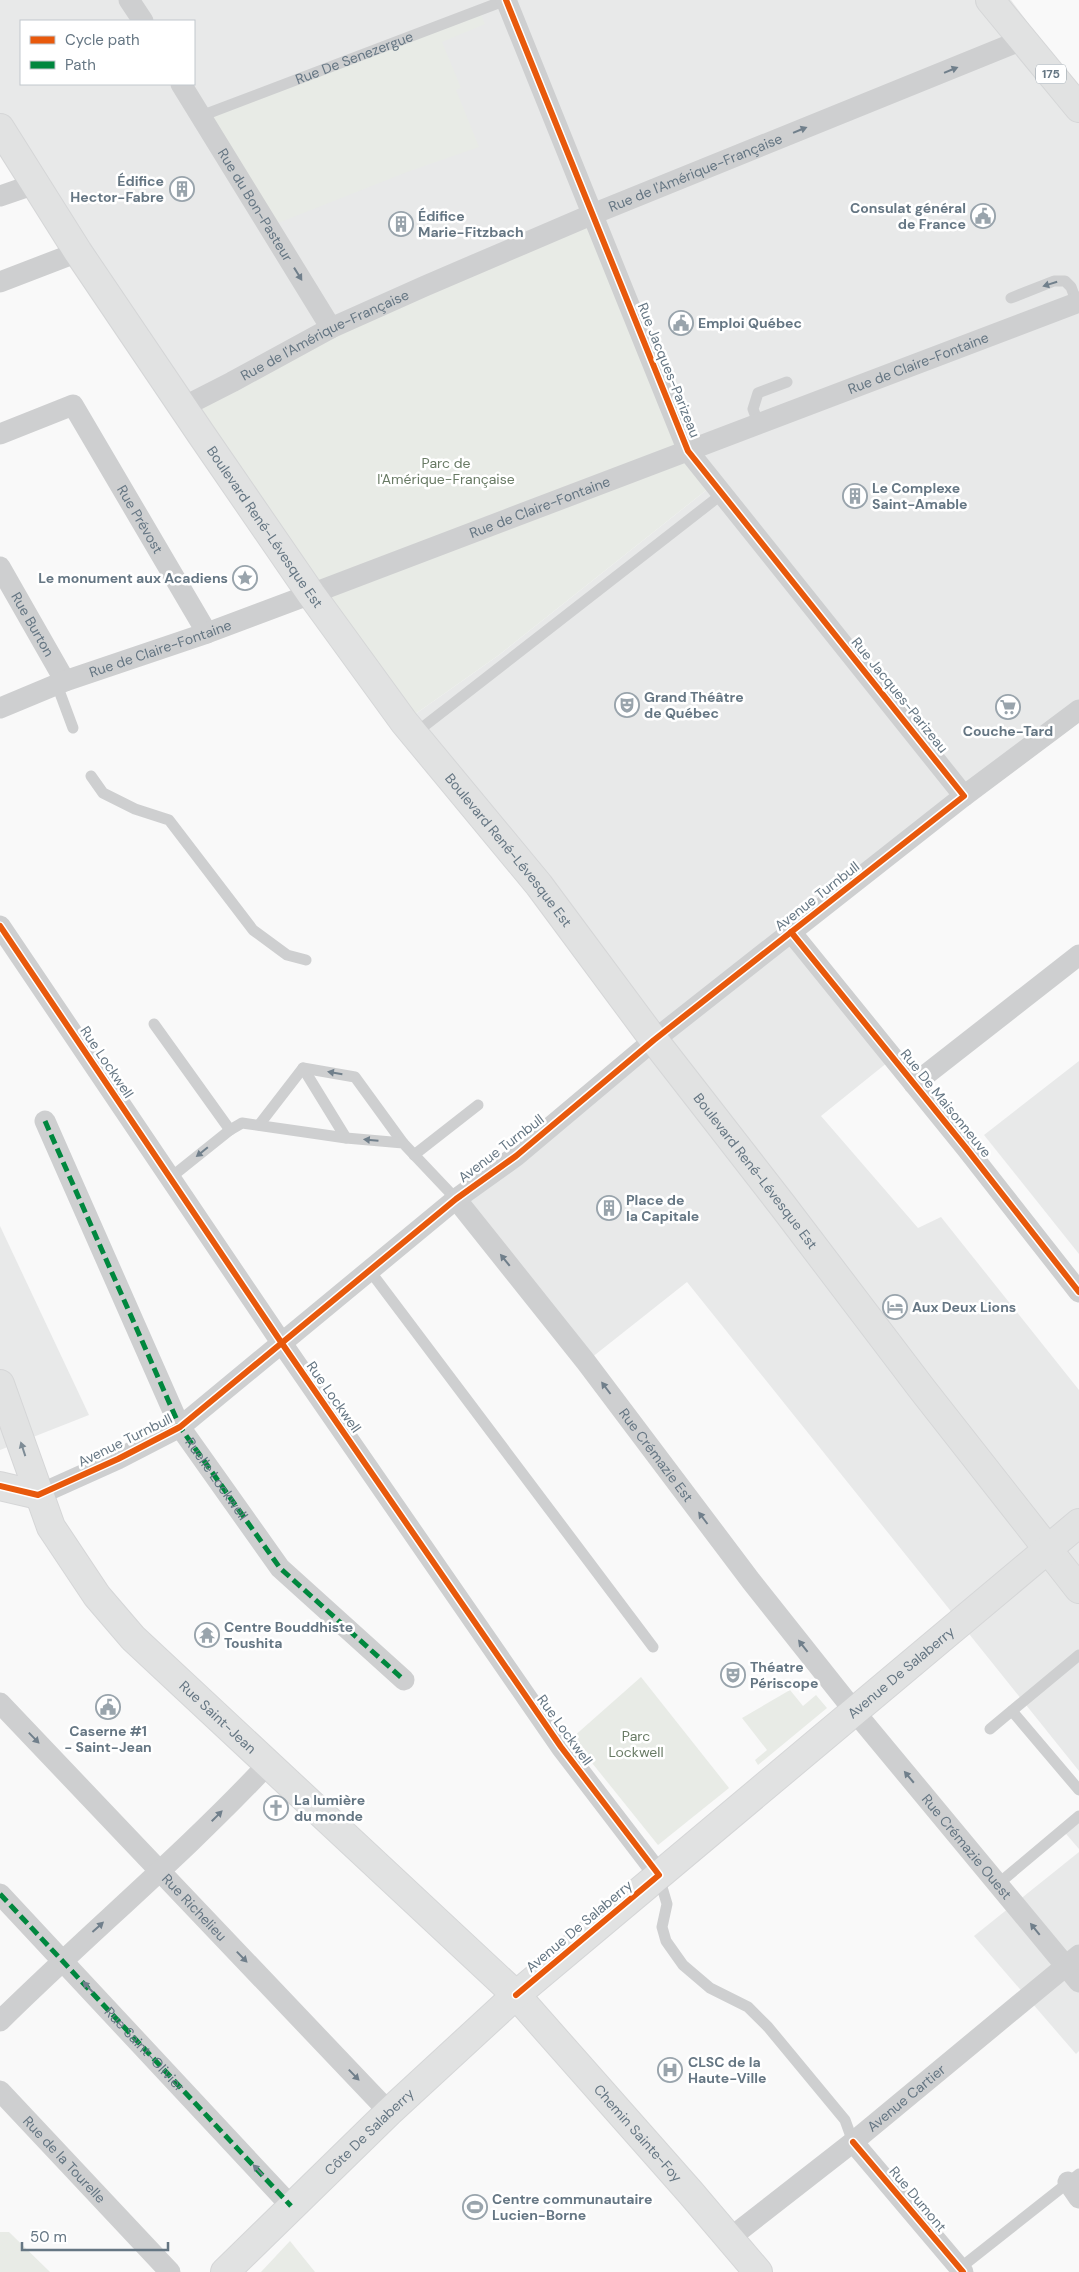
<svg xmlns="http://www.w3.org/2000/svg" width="1079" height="2272" font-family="'DM Sans',sans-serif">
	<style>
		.built { fill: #e8e9e9; fill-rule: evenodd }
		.green { fill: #e8ebe6 }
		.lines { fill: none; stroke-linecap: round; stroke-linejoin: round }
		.secondary-casing { stroke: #d5d6d7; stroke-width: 30 }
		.primary-casing { stroke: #d5d6d7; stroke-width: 30 }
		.lane { stroke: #cecfd0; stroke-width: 11 }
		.street { stroke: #cecfd0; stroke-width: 21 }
		.secondary { stroke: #e1e2e2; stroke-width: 28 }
		.primary { stroke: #e1e2e2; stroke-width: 28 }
		.quiet { stroke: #00873e; stroke-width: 5; stroke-dasharray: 10 5; stroke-linecap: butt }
		.cycleway-casing { stroke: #fff; stroke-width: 9 }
		.cycleway { stroke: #e8590c; stroke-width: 6 }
		.oneway { fill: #707f8b }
		.oneway2 { fill: #7e8c96 }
		.labels { text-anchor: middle; stroke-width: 5; stroke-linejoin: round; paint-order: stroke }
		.shield { fill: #fff; stroke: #939fa8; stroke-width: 1 }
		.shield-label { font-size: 12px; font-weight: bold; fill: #657683 }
		.street-label { font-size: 14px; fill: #657683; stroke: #fff }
		.poi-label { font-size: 14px; font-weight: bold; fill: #657683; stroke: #fff; text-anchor: start }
		.park-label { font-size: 14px; fill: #687a64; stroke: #fff }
	</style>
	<rect width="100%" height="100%" fill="#f9f9f9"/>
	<g class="built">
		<path d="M0,0H1011L1079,92V710L791,932L893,1058L821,1116L918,1228L941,1217L1079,1390V1771L687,1282L586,1362L456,1199L654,1040L404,722L499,655L714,484L183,407L0,128ZM21,21H194V84H21Z"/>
		<polygon points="1079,1061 1079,1254 984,1135"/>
		<polygon points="0,1226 89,1415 0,1450"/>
		<polygon points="1079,1812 1079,1849 1061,1828"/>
		<polygon points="1079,1852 1079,2051 1076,2054 974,1936"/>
	</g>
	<g class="green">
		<polygon points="479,10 485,24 442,42 461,88 456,90 479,147 407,172 278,223 201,116"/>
		<polygon points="593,214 714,484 499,655 404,722 183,407"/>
		<polygon points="641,1677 729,1788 658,1845 572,1738"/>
		<polygon points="790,1690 803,1706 816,1695 827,1708 758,1765 755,1760 767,1750 742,1718"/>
		<polygon points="0,2232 9,2232 50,2272 0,2272"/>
		<polygon points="290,2241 315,2272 261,2272"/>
	</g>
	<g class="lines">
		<defs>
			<g id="secondary">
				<path id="s12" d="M0,128L78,252L201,434L311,594L404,722L539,885L654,1040L783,1206L922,1389L1079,1589"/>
				<path id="s13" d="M0,1384L51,1527L97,1596L133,1638L516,1995L690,2192L758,2272"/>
				<polyline points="0,1486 38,1495"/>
				<path id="s14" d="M225,2272L389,2112L516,1995L1079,1523"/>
			</g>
			<polyline id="primary" points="990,0 1079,108"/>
		</defs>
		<use href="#secondary" class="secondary-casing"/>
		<use href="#primary" class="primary-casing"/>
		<g class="lane">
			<path id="s1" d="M201,116L506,0"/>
			<polyline points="1011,298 1054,281 1065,281 1071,287 1077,303"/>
			<polyline points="759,425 753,409 758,393 787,382"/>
			<polyline points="57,685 73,728"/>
			<polyline points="414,734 722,494"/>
			<polyline points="91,776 103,793 135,809 169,820 253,930 287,955 306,960"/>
			<polyline points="154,1024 230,1130"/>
			<polyline points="303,1068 346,1138"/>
			<polyline points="259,1125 303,1068 355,1077 403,1143"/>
			<polyline points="414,1155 478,1105"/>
			<polyline points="170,1178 230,1130 242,1123 346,1138 403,1143 456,1199"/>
			<polyline points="370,1271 653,1647"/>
			<polyline points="1012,1711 1079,1790"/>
			<polyline points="990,1729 1079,1655"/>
			<polyline points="659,1877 667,1904 662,1927 666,1941 683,1965 710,1988 748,2007 768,2027 845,2120 853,2142"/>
			<polyline points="998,1884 1079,1816"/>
			<polyline points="960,2268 1079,2174"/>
		</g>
		<g class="street">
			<polyline points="129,0 143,21"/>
			<polyline points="506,0 688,451 964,796"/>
			<path id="s2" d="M181,84L331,328"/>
			<polyline points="0,196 35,184"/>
			<polyline points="0,282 78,252"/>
			<path id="s3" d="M183,407L232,382L331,328L425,286L593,214L1022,40"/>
			<path id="s4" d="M0,434L73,405L207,633"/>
			<path id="s5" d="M0,567L65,681"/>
			<path id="s6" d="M0,708L65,681L207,633L311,594L1079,302"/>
			<polyline points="0,926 281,1342 561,1747 659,1875"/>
			<polyline points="791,932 966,1148 1079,1292"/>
			<polyline points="914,1084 1079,955"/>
			<path id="s7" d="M45,1121L180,1427L280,1568L404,1680"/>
			<path id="s8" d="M456,1199L586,1362L751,1581L855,1712L1079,1982"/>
			<polyline points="38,1495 118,1459 180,1427 456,1199 516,1156 654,1040 964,796 1079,710"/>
			<path id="s9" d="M0,1703L389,2112"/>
			<polyline points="0,1894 291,2206"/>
			<path d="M0,2021C88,1934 184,1854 269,1763"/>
			<path id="s10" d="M0,2091L170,2272"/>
			<polyline points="853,2142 963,2272"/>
			<polyline points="1068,2182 1079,2198"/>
			<path id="s11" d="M730,2238L853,2142L1079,1955"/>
		</g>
		<use href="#secondary" class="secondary"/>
		<use href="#primary" class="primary"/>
		<g class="quiet">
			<polyline points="45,1121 180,1427 280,1568 404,1680"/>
			<path id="s15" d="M0,1894L291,2206"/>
		</g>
		<defs>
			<g id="cycleway">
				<polyline points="0,926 281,1342 561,1747 659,1875 516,1995"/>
				<polyline points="791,932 966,1148 1079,1292"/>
				<polyline points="0,1486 38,1495 118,1459 180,1427 456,1199 516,1156 654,1040 964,796 688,451 506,0"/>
				<polyline points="853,2142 963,2272"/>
			</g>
		</defs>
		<use href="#cycleway" class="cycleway-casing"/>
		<use href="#cycleway" class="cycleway"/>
	</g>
	<defs><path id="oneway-solid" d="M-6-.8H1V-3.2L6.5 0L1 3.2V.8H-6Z" transform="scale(1.25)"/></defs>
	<g class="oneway">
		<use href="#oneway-solid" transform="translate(951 70) rotate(-22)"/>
		<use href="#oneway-solid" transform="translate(800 130) rotate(-22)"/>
		<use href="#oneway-solid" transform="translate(298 274) rotate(58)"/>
		<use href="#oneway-solid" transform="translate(1050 284) rotate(163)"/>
		<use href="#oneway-solid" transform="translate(335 1073) rotate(-170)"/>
		<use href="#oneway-solid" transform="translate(371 1140) rotate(-175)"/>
		<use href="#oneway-solid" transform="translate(202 1152) rotate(141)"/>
		<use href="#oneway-solid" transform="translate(505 1260) rotate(-129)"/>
		<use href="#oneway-solid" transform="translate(606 1388) rotate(-127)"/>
		<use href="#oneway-solid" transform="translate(703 1518) rotate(-127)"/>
		<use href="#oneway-solid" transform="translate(803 1646) rotate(-128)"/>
		<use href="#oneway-solid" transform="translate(34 1738) rotate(46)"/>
		<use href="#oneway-solid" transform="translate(909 1777) rotate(-130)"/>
		<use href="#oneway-solid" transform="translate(217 1816) rotate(-45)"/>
		<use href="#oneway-solid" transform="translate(98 1927) rotate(-42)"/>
		<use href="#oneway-solid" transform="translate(1035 1929) rotate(-129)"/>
		<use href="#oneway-solid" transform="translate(242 1957) rotate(46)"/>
		<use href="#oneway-solid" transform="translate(88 1987) rotate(-133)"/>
		<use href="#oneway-solid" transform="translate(354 2075) rotate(46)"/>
		<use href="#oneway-solid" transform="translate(258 2170) rotate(-133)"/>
	</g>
	<use class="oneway2" href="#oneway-solid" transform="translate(23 1449) rotate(-108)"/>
	<defs>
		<symbol id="building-ring" viewBox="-11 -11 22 22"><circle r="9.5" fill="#fff" stroke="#99a4ac" stroke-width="1.5"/><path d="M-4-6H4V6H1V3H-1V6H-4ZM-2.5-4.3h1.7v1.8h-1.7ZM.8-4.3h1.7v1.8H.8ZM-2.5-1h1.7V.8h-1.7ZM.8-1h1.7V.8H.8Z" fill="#99a4ac"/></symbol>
		<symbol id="civic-ring" viewBox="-11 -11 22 22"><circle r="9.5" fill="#fff" stroke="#99a4ac" stroke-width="1.5"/><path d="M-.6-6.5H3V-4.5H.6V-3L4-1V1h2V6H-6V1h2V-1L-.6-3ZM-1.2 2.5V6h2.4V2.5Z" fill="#99a4ac"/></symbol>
		<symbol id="sight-ring" viewBox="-11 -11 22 22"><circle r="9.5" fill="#fff" stroke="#99a4ac" stroke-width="1.5"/><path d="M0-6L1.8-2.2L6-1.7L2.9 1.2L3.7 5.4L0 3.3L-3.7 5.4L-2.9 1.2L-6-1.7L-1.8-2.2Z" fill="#99a4ac"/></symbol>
		<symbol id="theatre-ring" viewBox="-11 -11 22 22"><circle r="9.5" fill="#fff" stroke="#99a4ac" stroke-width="1.5"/><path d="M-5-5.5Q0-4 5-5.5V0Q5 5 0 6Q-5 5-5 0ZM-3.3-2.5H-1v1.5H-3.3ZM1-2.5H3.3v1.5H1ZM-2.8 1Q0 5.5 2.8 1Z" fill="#99a4ac"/></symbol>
		<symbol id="supermarket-ring" viewBox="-11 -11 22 22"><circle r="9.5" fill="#fff" stroke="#99a4ac" stroke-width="1.5"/><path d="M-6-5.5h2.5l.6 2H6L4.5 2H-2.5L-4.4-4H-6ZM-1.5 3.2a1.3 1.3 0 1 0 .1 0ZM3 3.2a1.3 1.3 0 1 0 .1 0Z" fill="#99a4ac"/></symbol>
		<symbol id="hotel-ring" viewBox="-11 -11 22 22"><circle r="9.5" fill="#fff" stroke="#99a4ac" stroke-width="1.5"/><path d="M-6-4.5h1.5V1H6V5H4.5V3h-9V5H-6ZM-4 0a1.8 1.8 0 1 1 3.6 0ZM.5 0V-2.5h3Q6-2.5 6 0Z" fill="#99a4ac"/></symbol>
		<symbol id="temple-ring" viewBox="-11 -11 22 22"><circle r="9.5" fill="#fff" stroke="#99a4ac" stroke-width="1.5"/><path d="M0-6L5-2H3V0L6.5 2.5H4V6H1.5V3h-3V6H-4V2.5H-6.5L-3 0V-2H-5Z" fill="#99a4ac"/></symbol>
		<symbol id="church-ring" viewBox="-11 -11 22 22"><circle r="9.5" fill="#fff" stroke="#99a4ac" stroke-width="1.5"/><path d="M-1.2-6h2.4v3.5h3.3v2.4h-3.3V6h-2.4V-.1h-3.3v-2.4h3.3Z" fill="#99a4ac"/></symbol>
		<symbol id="hospital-ring" viewBox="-11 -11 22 22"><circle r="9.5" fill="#fff" stroke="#99a4ac" stroke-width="1.5"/><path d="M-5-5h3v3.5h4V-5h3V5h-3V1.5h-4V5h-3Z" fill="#99a4ac"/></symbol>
		<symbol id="stadium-ring" viewBox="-11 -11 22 22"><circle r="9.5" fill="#fff" stroke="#99a4ac" stroke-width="1.5"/><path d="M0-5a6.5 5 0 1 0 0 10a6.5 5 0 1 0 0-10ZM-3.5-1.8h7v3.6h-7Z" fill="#99a4ac"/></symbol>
	</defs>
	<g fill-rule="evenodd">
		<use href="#building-ring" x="168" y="175" width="28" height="28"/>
		<use href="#civic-ring" x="969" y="202" width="28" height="28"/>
		<use href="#building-ring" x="387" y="210" width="28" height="28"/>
		<use href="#civic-ring" x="667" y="309" width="28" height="28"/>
		<use href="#building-ring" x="841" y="482" width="28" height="28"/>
		<use href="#sight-ring" x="231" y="564" width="28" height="28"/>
		<use href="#theatre-ring" x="613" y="691" width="28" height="28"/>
		<use href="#supermarket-ring" x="994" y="693" width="28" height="28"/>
		<use href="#building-ring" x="595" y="1194" width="28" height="28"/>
		<use href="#hotel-ring" x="881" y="1293" width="28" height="28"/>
		<use href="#temple-ring" x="193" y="1621" width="28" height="28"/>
		<use href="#theatre-ring" x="719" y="1661" width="28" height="28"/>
		<use href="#civic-ring" x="94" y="1693" width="28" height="28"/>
		<use href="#church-ring" x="262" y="1794" width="28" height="28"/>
		<use href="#hospital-ring" x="656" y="2056" width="28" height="28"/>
		<use href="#stadium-ring" x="461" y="2193" width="28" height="28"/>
	</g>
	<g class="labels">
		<rect class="shield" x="1036" y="64.5" width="30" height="19" rx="4"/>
		<g class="shield-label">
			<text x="1051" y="78">175</text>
		</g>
		<g class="street-label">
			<text dy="5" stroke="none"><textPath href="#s1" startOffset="164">Rue De Senezergue</textPath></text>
			<text dy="5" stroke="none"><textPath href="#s3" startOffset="564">Rue de l'Amérique-Française</textPath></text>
			<text dy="5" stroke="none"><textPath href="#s2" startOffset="142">Rue du Bon-Pasteur</textPath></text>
			<text dy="5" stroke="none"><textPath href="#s3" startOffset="159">Rue de l'Amérique-Française</textPath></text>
			<text dy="5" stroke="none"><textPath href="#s6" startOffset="981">Rue de Claire-Fontaine</textPath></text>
			<text transform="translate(669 370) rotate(68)" y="5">Rue Jacques-Parizeau</text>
			<text dy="5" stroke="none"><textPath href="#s6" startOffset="576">Rue de Claire-Fontaine</textPath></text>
			<text dy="5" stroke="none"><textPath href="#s4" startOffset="211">Rue Prévost</textPath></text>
			<text dy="5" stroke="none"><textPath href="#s12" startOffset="479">Boulevard René-Lévesque Est</textPath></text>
			<text dy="5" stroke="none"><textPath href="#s5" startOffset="66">Rue Burton</textPath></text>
			<text dy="5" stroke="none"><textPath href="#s6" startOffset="171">Rue de Claire-Fontaine</textPath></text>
			<text transform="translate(900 695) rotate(51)" y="5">Rue Jacques-Parizeau</text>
			<text dy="5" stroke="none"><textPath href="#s12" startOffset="884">Boulevard René-Lévesque Est</textPath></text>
			<text transform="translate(817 896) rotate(-38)" y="5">Avenue Turnbull</text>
			<text transform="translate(107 1062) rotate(56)" y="5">Rue Lockwell</text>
			<text transform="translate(946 1103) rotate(51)" y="5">Rue De Maisonneuve</text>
			<text transform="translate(501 1148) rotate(-37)" y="5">Avenue Turnbull</text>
			<text dy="5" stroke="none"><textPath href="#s12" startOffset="1289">Boulevard René-Lévesque Est</textPath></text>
			<text transform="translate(334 1397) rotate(55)" y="5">Rue Lockwell</text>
			<text transform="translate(125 1440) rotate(-26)" y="5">Avenue Turnbull</text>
			<text dy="5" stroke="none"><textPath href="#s8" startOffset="325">Rue Crémazie Est</textPath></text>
			<text dy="5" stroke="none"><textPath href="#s7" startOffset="398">Ruelle Lockwell</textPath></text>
			<text dy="5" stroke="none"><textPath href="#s14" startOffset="904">Avenue De Salaberry</textPath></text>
			<text dy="5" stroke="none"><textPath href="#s13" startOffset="406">Rue Saint-Jean</textPath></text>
			<text transform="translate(565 1730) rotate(54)" y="5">Rue Lockwell</text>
			<text dy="5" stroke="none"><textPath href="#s8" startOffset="825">Rue Crémazie Ouest</textPath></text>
			<text dy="5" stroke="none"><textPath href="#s9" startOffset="282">Rue Richelieu</textPath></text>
			<text transform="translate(579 1926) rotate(-40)" y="5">Avenue De Salaberry</text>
			<text dy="5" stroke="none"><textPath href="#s15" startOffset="212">Rue Saint-Olivier</textPath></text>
			<text dy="5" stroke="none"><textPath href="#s11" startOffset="225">Avenue Cartier</textPath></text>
			<text dy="5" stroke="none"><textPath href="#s14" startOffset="201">Côte De Salaberry</textPath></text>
			<text dy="5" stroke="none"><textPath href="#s13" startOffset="998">Chemin Sainte-Foy</textPath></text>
			<text dy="5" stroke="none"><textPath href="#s10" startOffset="94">Rue de la Tourelle</textPath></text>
			<text transform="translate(918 2199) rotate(50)" y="5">Rue Dumont</text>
		</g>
		<g class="poi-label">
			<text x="164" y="186" text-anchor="end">Édifice<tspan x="164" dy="16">Hector-Fabre</tspan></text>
			<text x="966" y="213" text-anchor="end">Consulat général<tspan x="966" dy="16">de France</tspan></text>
			<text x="418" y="221">Édifice<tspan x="418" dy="16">Marie-Fitzbach</tspan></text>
			<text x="698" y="328">Emploi Québec</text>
			<text x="872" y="493">Le Complexe<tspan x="872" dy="16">Saint-Amable</tspan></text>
			<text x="228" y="583" text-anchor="end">Le monument aux Acadiens</text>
			<text x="644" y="702">Grand Théâtre<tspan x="644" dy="16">de Québec</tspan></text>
			<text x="1008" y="736" text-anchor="middle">Couche-Tard</text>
			<text x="626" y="1205">Place de<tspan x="626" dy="16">la Capitale</tspan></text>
			<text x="912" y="1312">Aux Deux Lions</text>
			<text x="224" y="1632">Centre Bouddhiste<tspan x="224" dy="16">Toushita</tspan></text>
			<text x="750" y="1672">Théatre<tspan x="750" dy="16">Périscope</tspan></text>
			<text x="108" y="1736" text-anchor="middle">Caserne #1<tspan x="108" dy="16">- Saint-Jean</tspan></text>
			<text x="294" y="1805">La lumière<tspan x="294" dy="16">du monde</tspan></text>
			<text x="688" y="2067">CLSC de la<tspan x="688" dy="16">Haute-Ville</tspan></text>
			<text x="492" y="2204">Centre communautaire<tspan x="492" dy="16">Lucien-Borne</tspan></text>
		</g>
		<g class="park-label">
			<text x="446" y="468">Parc de<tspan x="446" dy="16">l'Amérique-Française</tspan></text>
			<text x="636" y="1741">Parc<tspan x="636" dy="16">Lockwell</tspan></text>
		</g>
	</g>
	<rect x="20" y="20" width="175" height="65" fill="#ffffff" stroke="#c1c8cd"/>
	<rect x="30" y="36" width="25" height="8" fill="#e8590c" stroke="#c1c8cd"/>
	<text x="65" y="45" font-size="15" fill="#657683">Cycle path</text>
	<rect x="30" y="61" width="25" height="8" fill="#00873e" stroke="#c1c8cd"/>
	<text x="65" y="70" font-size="15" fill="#657683">Path</text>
	<path d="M22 2242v8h146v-8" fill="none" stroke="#657683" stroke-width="2.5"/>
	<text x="30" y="2242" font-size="15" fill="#657683" stroke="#ffffff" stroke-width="4" paint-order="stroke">50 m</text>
</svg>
